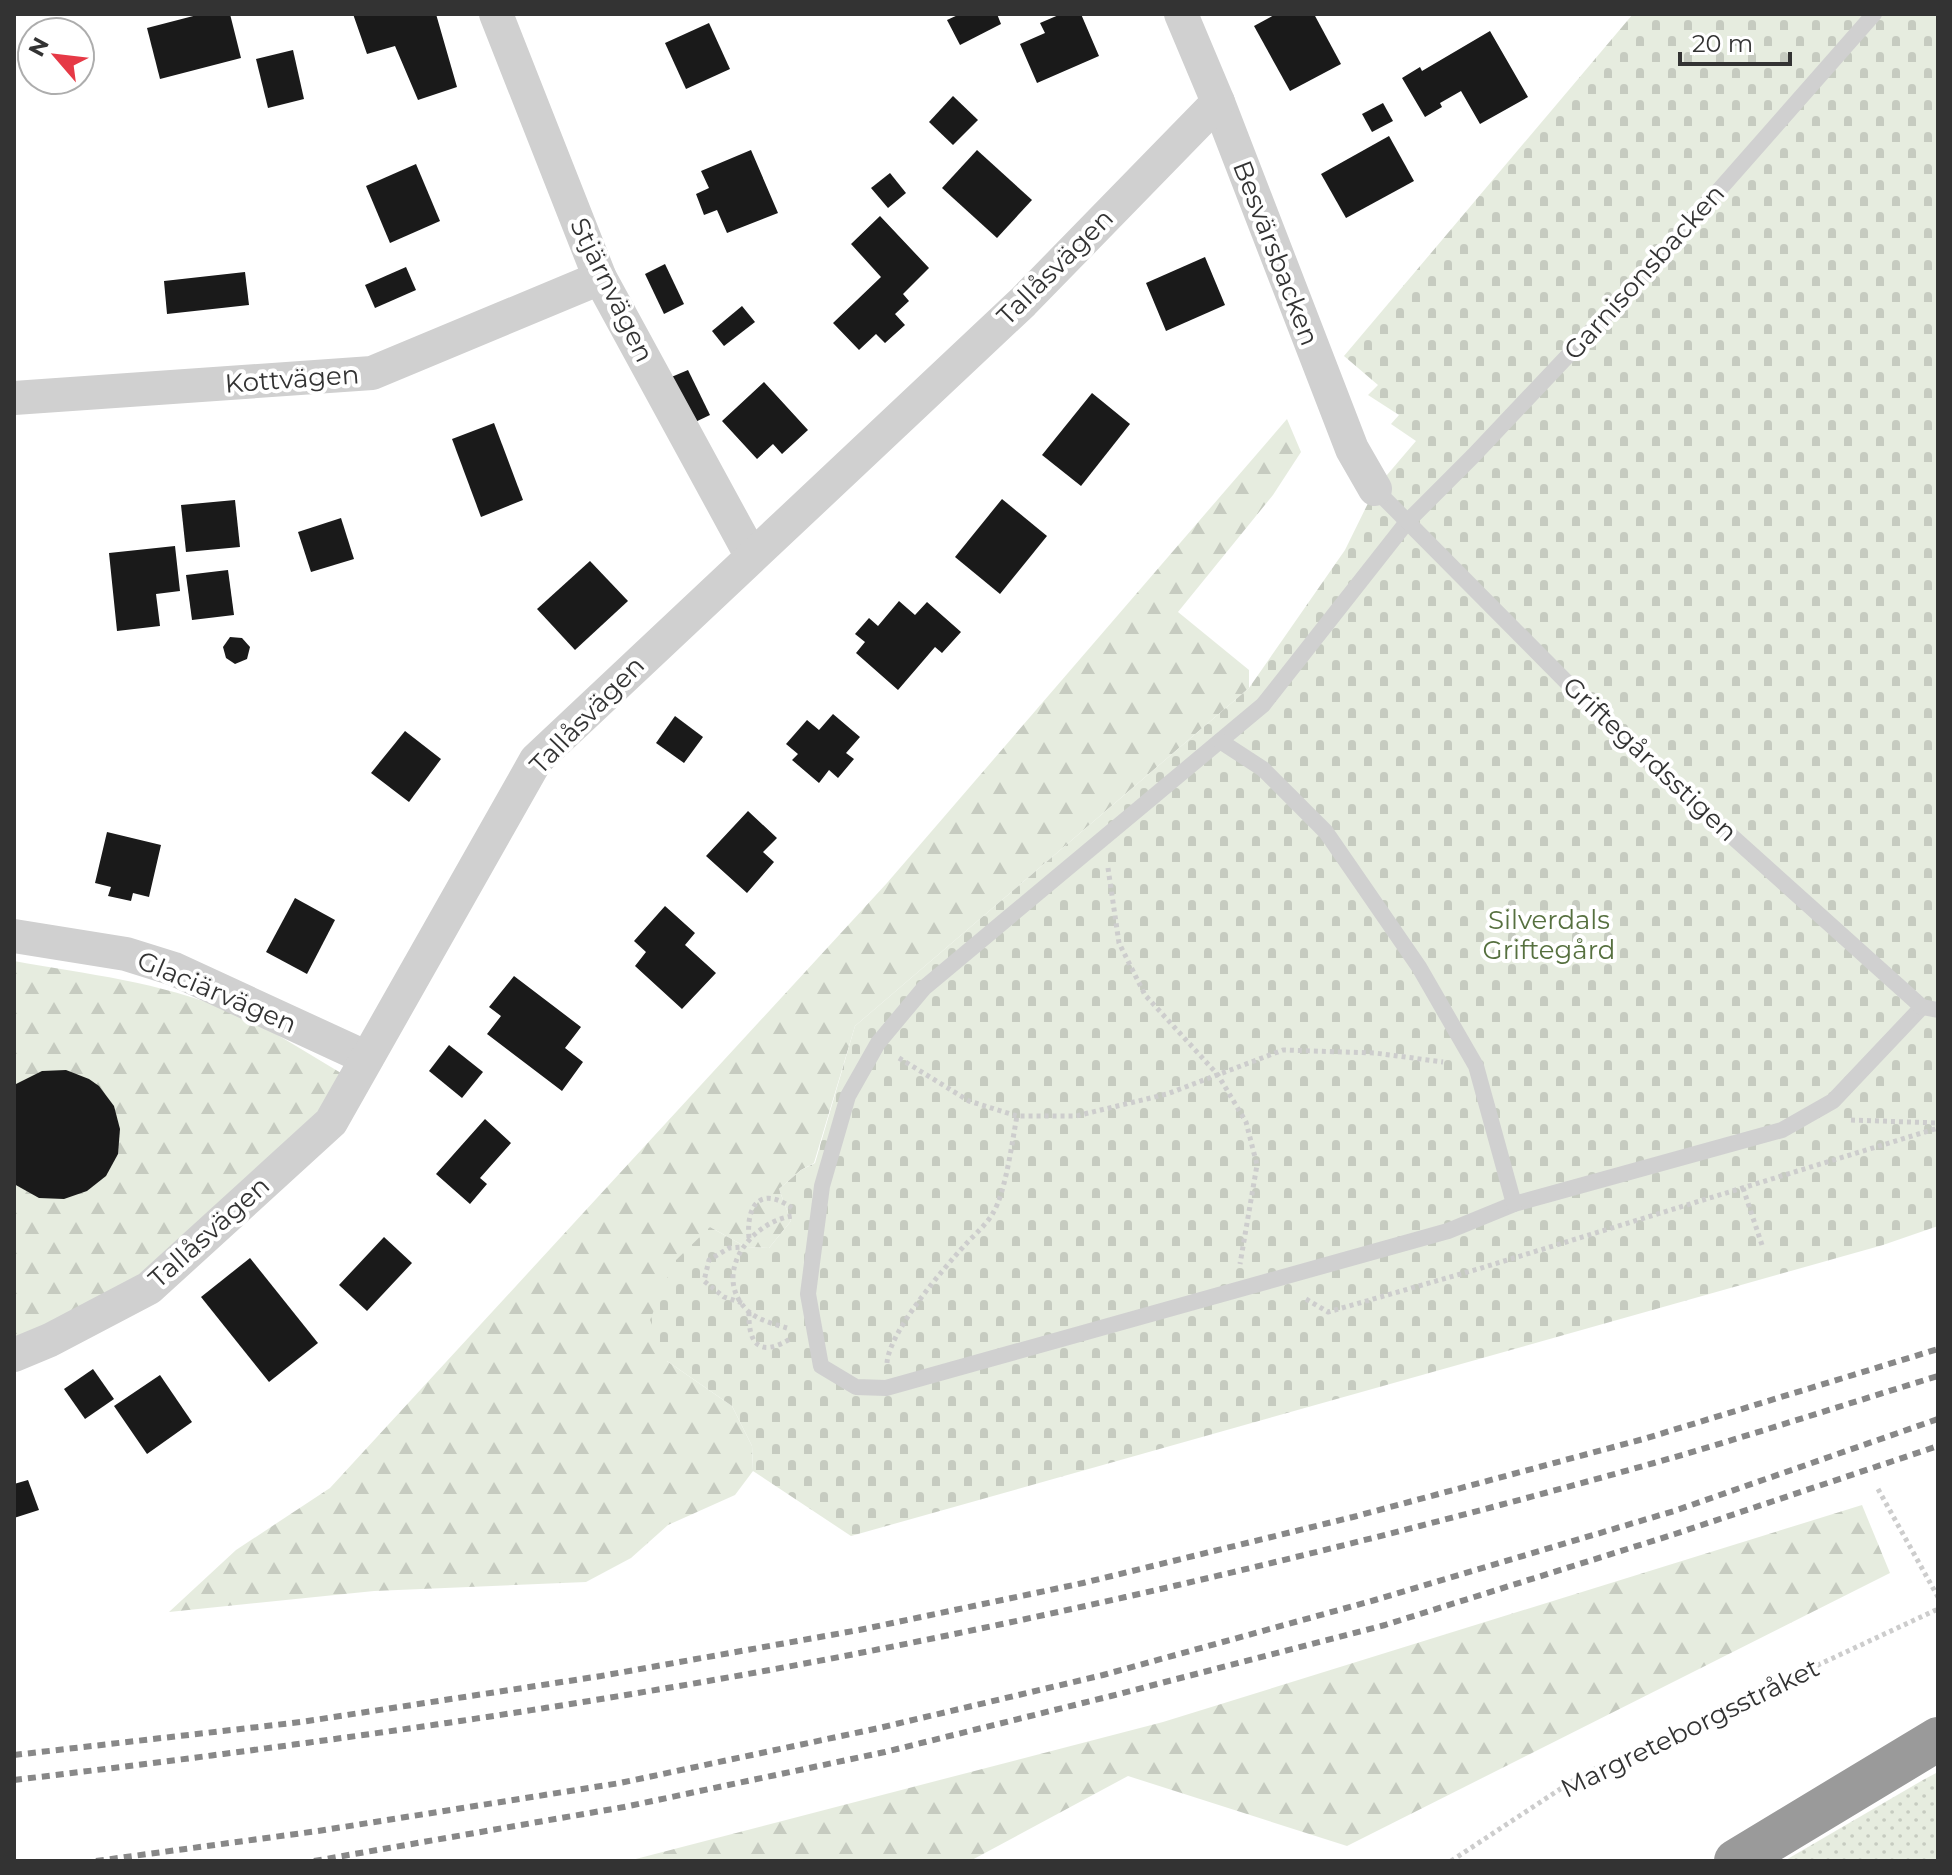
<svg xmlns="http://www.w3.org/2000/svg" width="1952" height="1875" font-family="Montserrat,sans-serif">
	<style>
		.grass { fill: url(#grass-dots) }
		.forest { fill: url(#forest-firs) }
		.cemetery { fill: url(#cemetery-stones) }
		.building { fill: #1a1a1a }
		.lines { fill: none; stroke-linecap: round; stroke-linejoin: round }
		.path { stroke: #cdcdcd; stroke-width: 5; stroke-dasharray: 4 4; stroke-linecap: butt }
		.lane { stroke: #d0d0d0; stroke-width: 16 }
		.street { stroke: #d0d0d0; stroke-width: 34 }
		.highway { stroke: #9a9a9a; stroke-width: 44 }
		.rail { stroke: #888; stroke-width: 6; stroke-dasharray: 8 6; stroke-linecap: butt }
		.labels { text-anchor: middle; stroke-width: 8; stroke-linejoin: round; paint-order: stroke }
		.street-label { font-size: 26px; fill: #333; stroke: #fff }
		.park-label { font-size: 26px; fill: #56703f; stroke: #fff }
	</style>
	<defs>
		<pattern id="grass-dots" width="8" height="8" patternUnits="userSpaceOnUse" patternTransform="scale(2)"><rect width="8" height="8" fill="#e6ecdf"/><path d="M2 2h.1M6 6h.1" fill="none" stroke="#c6cbc0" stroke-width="1.8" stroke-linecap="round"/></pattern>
		<pattern id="forest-firs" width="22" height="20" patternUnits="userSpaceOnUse" patternTransform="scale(2)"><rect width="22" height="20" fill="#e6ecdf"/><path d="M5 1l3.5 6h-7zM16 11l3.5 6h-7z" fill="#c6cbc0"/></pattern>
		<pattern id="cemetery-stones" width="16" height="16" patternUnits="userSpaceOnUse" patternTransform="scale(2)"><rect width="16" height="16" fill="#e6ecdf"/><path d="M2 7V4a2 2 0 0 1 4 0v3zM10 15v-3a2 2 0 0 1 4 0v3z" fill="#c6cbc0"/></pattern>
	</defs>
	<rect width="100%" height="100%" fill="#fff"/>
	<polygon class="grass" points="1938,1772 1938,1861 1784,1861 1923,1780"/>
	<g class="forest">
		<polygon points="1287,419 1301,452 1273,495 1178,612 1249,670 1249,688 855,1026 814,1163 801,1170 779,1189 791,1221 769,1248 746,1247 710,1227 667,1361 732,1406 752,1446 753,1471 735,1495 668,1525 631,1558 586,1582 374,1591 169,1612 236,1550 330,1488 887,883"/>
		<path d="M14,961C86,974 161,982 229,1011C268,1027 304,1051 341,1073L304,1137L122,1295L14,1346Z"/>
		<polygon points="1862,1505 1890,1573 1347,1846 1128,1776 970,1861 628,1861 1163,1722"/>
	</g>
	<polygon class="cemetery" points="1633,14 1938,14 1938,1226 1883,1245 851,1536 753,1471 752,1446 732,1406 667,1361 650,1320 674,1262 710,1227 746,1247 769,1248 791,1221 779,1189 801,1170 815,1163 855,1026 1249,688 1345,550 1375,489 1416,441 1391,424 1399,415 1368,395 1378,385 1344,356"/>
	<g class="building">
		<polygon points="201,14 230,14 241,58 160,79 147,28"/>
		<polygon points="353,14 436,14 457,87 418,100 395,46 367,54"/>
		<polygon points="960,14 997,14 1001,24 960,45 947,20"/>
		<polygon points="1061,14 1081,14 1099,56 1037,83 1020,44 1045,33 1040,23"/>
		<polygon points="1276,14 1314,14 1341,64 1290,91 1254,26"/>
		<polygon points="709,23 730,69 686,89 665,43"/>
		<polygon points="1490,31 1528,97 1480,124 1461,91 1440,103 1442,107 1425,117 1402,78 1420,67 1422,71"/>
		<polygon points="293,50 304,99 268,108 256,59"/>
		<polygon points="953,96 978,120 953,145 929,122"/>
		<polygon points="1383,103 1393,121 1372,132 1362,114"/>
		<polygon points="1389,136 1414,181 1346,218 1321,174"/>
		<polygon points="751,150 778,213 727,233 717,210 704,215 696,194 709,188 701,171"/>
		<polygon points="977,150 1032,200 997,238 942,188"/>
		<polygon points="416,164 440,221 390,243 366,186"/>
		<polygon points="890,173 906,193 888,208 871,188"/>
		<polygon points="880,216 929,268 903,294 909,301 895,314 905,325 885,343 876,334 859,350 833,323 881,277 851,244"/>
		<polygon points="1205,257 1225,305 1166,331 1146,283"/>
		<polygon points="665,264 684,304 664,314 645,274"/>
		<polygon points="406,267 416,290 375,308 365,285"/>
		<polygon points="245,272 249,305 167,314 164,281"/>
		<polygon points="742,306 755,322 724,346 712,331"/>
		<polygon points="688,370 710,415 691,424 669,378"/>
		<polygon points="764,382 808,430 782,454 773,444 757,459 722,421"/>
		<polygon points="1092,393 1130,424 1081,486 1042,455"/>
		<polygon points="494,423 523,500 481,517 452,439"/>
		<polygon points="1002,499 1047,536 1000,594 955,557"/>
		<polygon points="235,500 240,547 186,552 181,505"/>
		<polygon points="341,518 354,559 311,572 298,532"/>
		<polygon points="175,546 180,591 156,594 160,626 117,631 109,553"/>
		<polygon points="590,561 628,601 575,650 537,609"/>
		<polygon points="228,570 234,615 192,620 186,575"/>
		<polygon points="899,601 915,615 927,602 961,632 942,653 935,647 898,690 856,653 865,642 855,634 869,618 878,626"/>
		<polygon points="230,637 242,638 250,647 247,659 235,664 226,658 223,647"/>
		<polygon points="833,714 860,737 846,753 854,759 838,778 829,770 819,783 792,760 798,754 786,744 807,720 819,730"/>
		<polygon points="675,716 703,737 684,763 656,743"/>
		<polygon points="405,731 441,759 409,802 371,773"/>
		<polygon points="748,811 777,838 763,852 774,862 747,893 706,856"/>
		<polygon points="107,832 161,845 149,897 133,893 131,901 108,896 111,887 95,883"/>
		<polygon points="295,898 335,920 307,974 266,952"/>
		<polygon points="665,906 695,933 685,945 716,973 682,1009 635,966 646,952 634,941"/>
		<polygon points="514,976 581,1027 565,1048 583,1062 562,1091 487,1034 501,1016 489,1007"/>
		<polygon points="449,1045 483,1072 462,1098 429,1071"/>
		<polygon points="66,1070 89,1079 99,1086 114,1106 120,1129 118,1154 106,1176 87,1191 64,1199 39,1198 14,1184 14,1085 42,1071"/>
		<polygon points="485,1119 511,1143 480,1178 487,1184 470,1204 436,1174"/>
		<polygon points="384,1237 412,1263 367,1311 339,1285"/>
		<polygon points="250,1258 318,1343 269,1382 201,1297"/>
		<polygon points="93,1369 114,1399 85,1419 64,1389"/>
		<polygon points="160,1375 192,1422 147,1454 114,1406"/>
		<polygon points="28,1480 39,1510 14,1518 14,1484"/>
	</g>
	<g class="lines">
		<g class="path">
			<polyline points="1108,868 1119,943 1145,995 1218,1075 1246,1122 1257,1165 1240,1264"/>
			<polyline points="899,1058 969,1101 1017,1116 1076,1116 1167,1094 1283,1050 1375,1053 1443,1062"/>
			<polyline points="1851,1120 1938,1123"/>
			<polyline points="1743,1188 1762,1245"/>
			<path d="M749,1238C746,1206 760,1185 792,1208"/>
			<polyline points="1306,1299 1328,1312 1478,1269 1938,1128"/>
			<polyline points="742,1303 724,1297 704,1281 709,1260 729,1248 742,1247"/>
			<path d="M749,1312C748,1343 759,1358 790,1339"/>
			<path d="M787,1328C774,1324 758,1320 748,1311C710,1275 751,1221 793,1216"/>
			<path d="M887,1363C889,1332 943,1269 965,1245C974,1235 987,1224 993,1213C1006,1191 1012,1142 1017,1116"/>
			<polyline points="1878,1489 1938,1597"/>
			<polyline points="1451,1861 1580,1776 1938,1609"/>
		</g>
		<g class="lane">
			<polyline points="1874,14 1646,273 1474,455 1407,522 1263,705 924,988 878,1043 848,1096 822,1186 808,1294 821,1366 856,1387 886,1388 1448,1231 1514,1204 1782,1130 1833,1101 1922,1007"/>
			<polyline points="1375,489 1618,734 1922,1007 1938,1010"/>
			<polyline points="1220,741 1263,769 1326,832 1419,967 1476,1066 1514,1204"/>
		</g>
		<g class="street">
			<polyline points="496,14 600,278 751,555"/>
			<polyline points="1181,14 1218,102 1352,449 1375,489"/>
			<polyline points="14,398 372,373 600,278"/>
			<polyline points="14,936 126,954 174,969 367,1058"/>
			<polyline points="14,1355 50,1340 149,1288 331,1122 536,760 1023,302 1218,102"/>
		</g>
		<polyline class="highway" points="1736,1861 1938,1739"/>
		<g class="rail">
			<polyline points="14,1755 301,1722 601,1676 859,1630 1083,1583 1353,1517 1647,1438 1938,1349"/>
			<path d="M14,1780C299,1746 583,1707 865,1652C1130,1600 1394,1536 1654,1463C1749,1436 1843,1405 1938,1376"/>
			<polyline points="96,1861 318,1831 620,1783 879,1728 1103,1675 1375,1600 1674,1511 1938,1419"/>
			<polyline points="314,1861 624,1807 885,1752 1111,1696 1385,1625 1675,1534 1938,1446"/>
		</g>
	</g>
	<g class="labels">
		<g class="street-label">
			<text transform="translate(1276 253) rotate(69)" y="9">Besvärsbacken</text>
			<text transform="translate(1055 267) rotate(-45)" y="9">Tallåsvägen</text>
			<text transform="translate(1644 272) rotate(-48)" y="9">Garnisonsbacken</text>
			<text transform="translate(612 290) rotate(64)" y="9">Stjärnvägen</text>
			<text transform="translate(292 379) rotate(-4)" y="9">Kottvägen</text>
			<text transform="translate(587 715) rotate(-46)" y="9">Tallåsvägen</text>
			<text transform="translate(1650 759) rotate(43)" y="9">Griftegårdsstigen</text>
			<text transform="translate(217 992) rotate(23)" y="9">Glaciärvägen</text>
			<text transform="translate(209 1232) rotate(-42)" y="9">Tallåsvägen</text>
			<text transform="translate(1690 1728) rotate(-26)" y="9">Margreteborgsstråket</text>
		</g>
		<g class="park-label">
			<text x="1549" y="929">Silverdals<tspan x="1549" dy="30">Griftegård</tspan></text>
		</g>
	</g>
	<rect width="1952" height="1875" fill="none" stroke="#333333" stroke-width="32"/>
	<g transform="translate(56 56) rotate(298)"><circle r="38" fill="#ffffff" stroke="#adadad" stroke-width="2"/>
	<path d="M0-6L14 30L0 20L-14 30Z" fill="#e63946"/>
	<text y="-12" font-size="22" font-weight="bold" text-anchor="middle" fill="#333333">N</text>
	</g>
	<path d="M1680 52v12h110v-12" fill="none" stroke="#333333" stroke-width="4"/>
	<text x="1692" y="52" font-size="24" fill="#333333" stroke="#ffffff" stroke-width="6" paint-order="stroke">20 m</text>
</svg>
